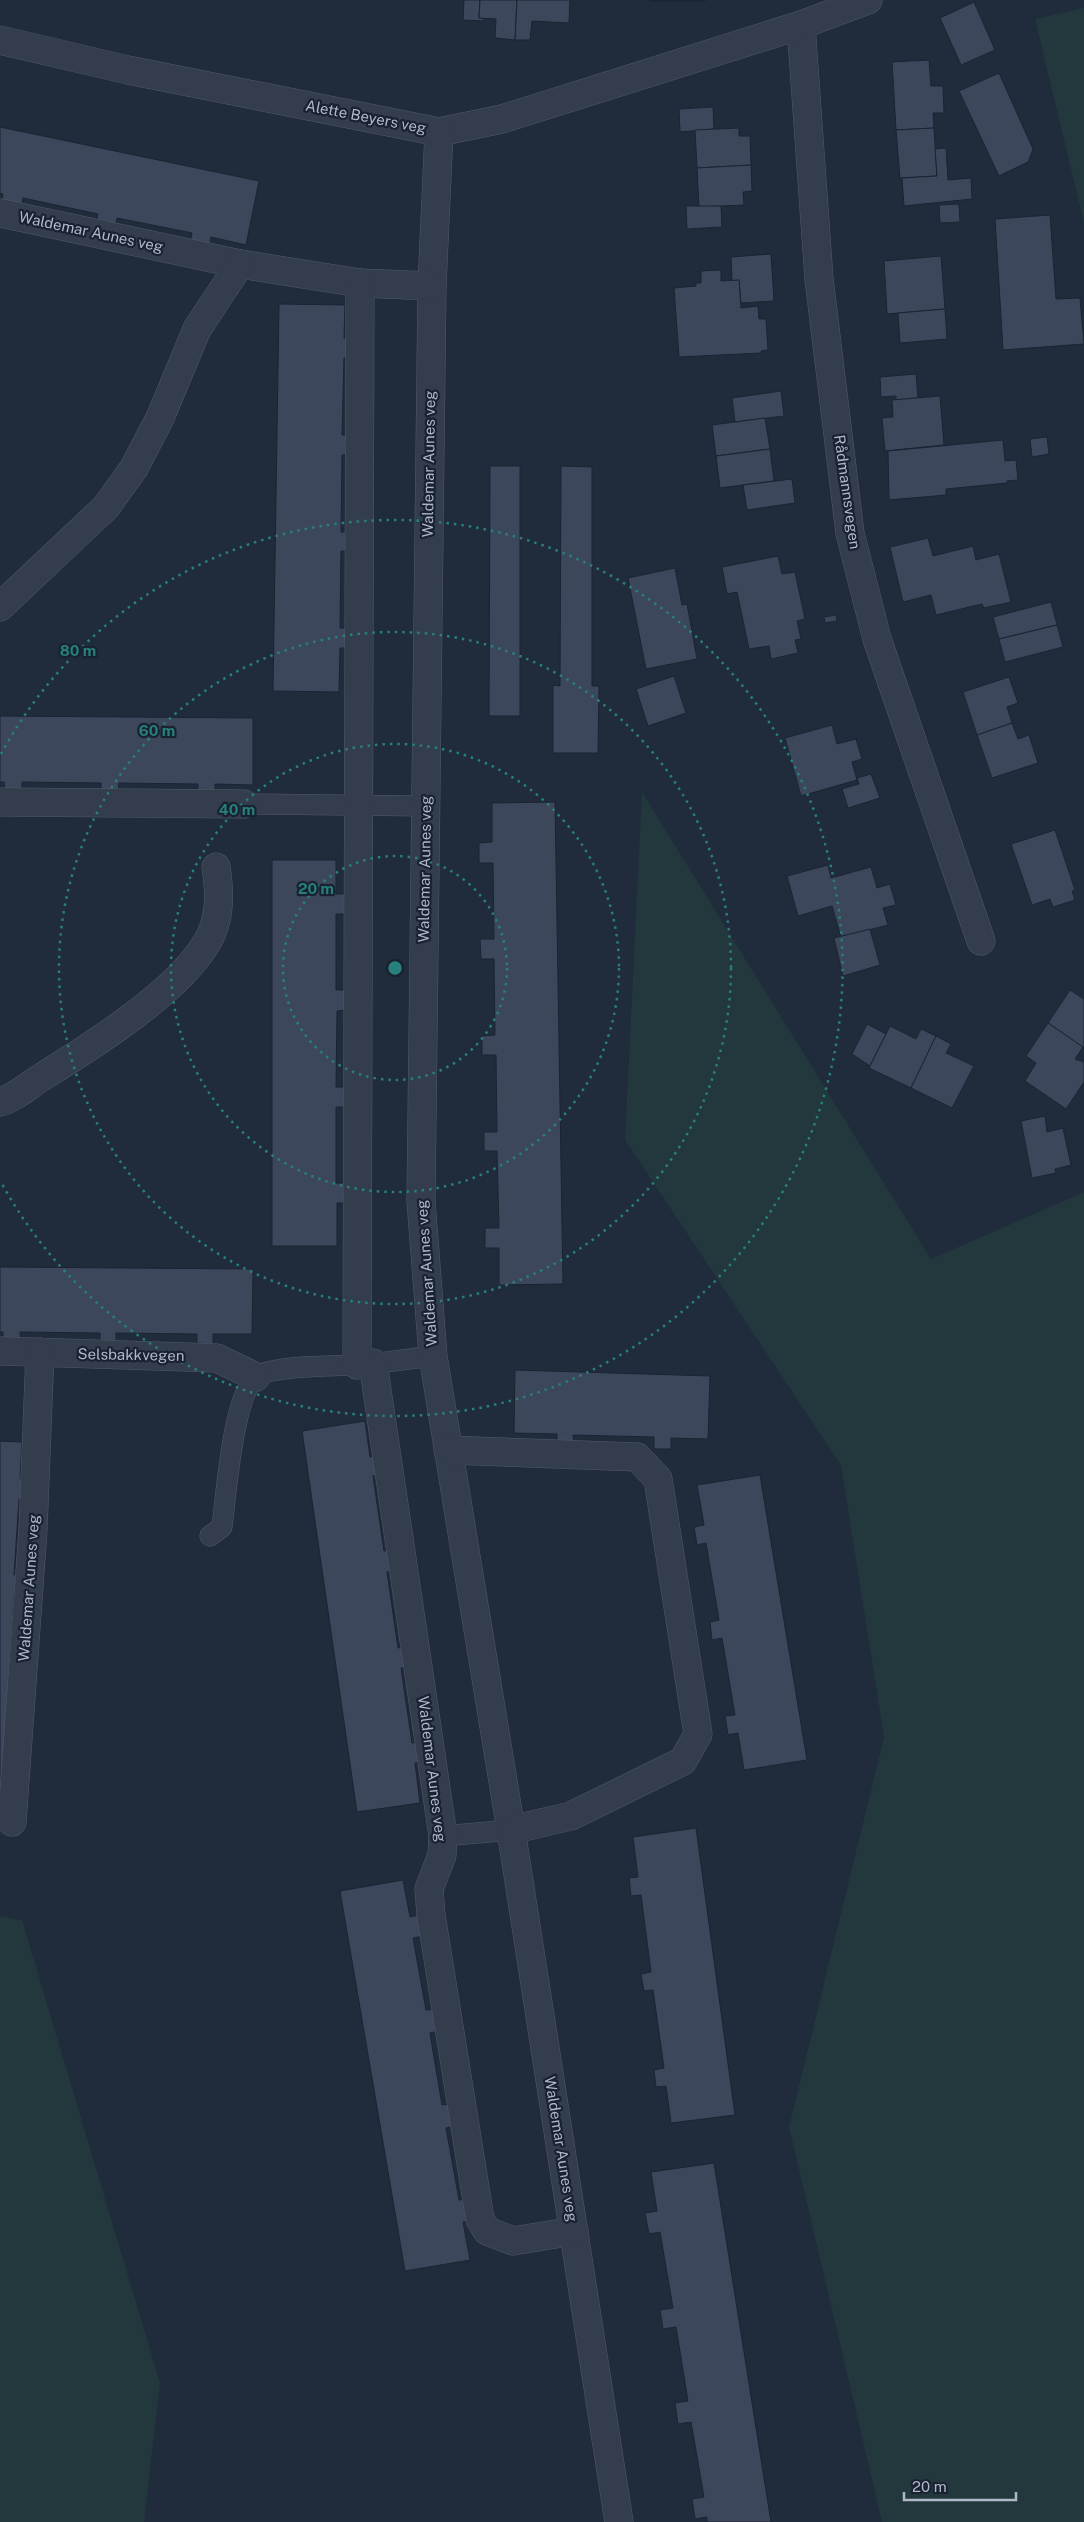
<svg xmlns="http://www.w3.org/2000/svg" width="1084" height="2522" font-family="'Public Sans',sans-serif">
	<style>
		.green { fill: #22383d }
		.building { fill: #3c475c; stroke: #1b2433 }
		.lines { fill: none; stroke-linecap: round; stroke-linejoin: round }
		.lane-casing { stroke: #525a6a; stroke-width: 21 }
		.street-casing { stroke: #525a6a; stroke-width: 29 }
		.lane { stroke: #343d4c; stroke-width: 20 }
		.street { stroke: #343d4c; stroke-width: 28 }
		.ring { fill: none; stroke: #27807c; stroke-width: 2.5; stroke-dasharray: 2.5 5 }
		.labels { text-anchor: middle; stroke-width: 4.5; stroke-linejoin: round; paint-order: stroke }
		.street-label { font-size: 15px; fill: #afb7c8; stroke: #192231 }
		.centre { fill: #27807c; stroke: #192231; stroke-width: 2.5 }
		.ring-label { font-size: 15px; text-anchor: middle; font-weight: bold; fill: #27807c; stroke: #192231; stroke-width: 4.5; stroke-linejoin: round; paint-order: stroke }
	</style>
	<rect width="100%" height="100%" fill="#202b3c"/>
	<g class="green">
		<polygon points="1084,8 1084,223 1035,19"/>
		<polygon points="642,792 931,1259 1084,1192 1084,2522 882,2522 789,2127 884,1737 841,1465 625,1140"/>
		<polygon points="0,1916 22,1920 160,2383 144,2522 0,2522"/>
	</g>
	<g class="building">
		<polygon points="464,0 480,0 479,18 484,18 483,21 463,20"/>
		<polygon points="480,0 517,0 515,40 495,38 496,19 479,18"/>
		<polygon points="517,0 570,0 569,23 532,21 530,40 515,40"/>
		<rect x="650" y="0" width="55" height="1"/>
		<polygon points="974,2 995,50 961,65 940,18"/>
		<polygon points="929,60 931,86 943,86 944,113 933,113 934,128 896,130 892,62"/>
		<polygon points="999,73 1033,149 1028,162 999,176 959,91"/>
		<polygon points="713,107 714,129 680,132 679,109"/>
		<polygon points="0,127 259,181 246,245 211,237 209,248 190,244 192,233 117,218 115,228 96,224 98,214 23,198 21,208 1,204 3,194 0,193"/>
		<polygon points="739,128 739,136 750,136 751,165 697,168 695,130"/>
		<polygon points="934,128 937,176 900,178 896,130"/>
		<polygon points="946,148 948,180 971,178 972,199 904,206 902,178 937,176 935,149"/>
		<polygon points="751,165 752,191 743,192 744,205 699,207 697,168"/>
		<polygon points="959,204 960,222 940,223 939,205"/>
		<polygon points="686,206 721,206 722,227 687,229"/>
		<polygon points="1050,215 1056,299 1080,298 1084,344 1003,350 995,219"/>
		<polygon points="771,254 774,301 741,303 739,280 732,281 731,257"/>
		<polygon points="941,256 945,309 887,314 884,261"/>
		<polygon points="721,270 721,281 739,280 741,308 758,306 759,319 766,319 768,350 761,351 761,353 679,357 674,288 696,286 696,283 701,283 701,271"/>
		<polygon points="279,304 345,305 344,338 355,339 355,358 344,358 342,435 354,435 354,455 342,455 341,532 352,532 352,552 341,551 340,628 351,628 350,648 340,648 339,692 273,691"/>
		<polygon points="945,309 947,339 900,343 898,313"/>
		<polygon points="916,374 918,398 896,400 896,396 881,397 880,377"/>
		<polygon points="781,391 784,416 735,422 732,398"/>
		<polygon points="940,396 944,445 885,451 882,418 893,417 892,400"/>
		<polygon points="765,418 770,449 716,456 712,425"/>
		<polygon points="1047,437 1049,454 1032,457 1030,439"/>
		<polygon points="1003,440 1005,461 1016,460 1018,480 1007,481 1007,483 946,489 946,495 889,500 888,451"/>
		<polygon points="770,449 774,481 720,488 716,456"/>
		<polygon points="490,466 520,466 520,716 489,716"/>
		<polygon points="561,466 592,467 592,686 599,686 598,753 553,753 553,685 560,686"/>
		<polygon points="792,479 795,503 747,510 743,485"/>
		<polygon points="928,538 933,556 973,546 976,560 999,554 1011,602 984,608 982,604 936,615 931,595 903,602 890,547"/>
		<polygon points="778,556 782,574 795,572 805,619 797,621 801,639 795,640 798,653 771,659 769,646 749,649 737,592 727,594 722,567"/>
		<polygon points="675,568 682,605 687,604 697,659 646,669 628,578"/>
		<polygon points="1051,602 1057,625 999,639 993,617"/>
		<polygon points="836,615 837,621 825,623 824,617"/>
		<polygon points="1057,625 1063,647 1005,662 999,639"/>
		<polygon points="674,676 686,713 648,726 636,689"/>
		<polygon points="1009,677 1018,703 1007,707 1012,723 977,735 963,692"/>
		<polygon points="0,716 253,718 253,785 215,784 215,794 198,794 198,784 119,783 118,792 101,792 101,783 22,782 22,792 5,791 4,782 0,782"/>
		<polygon points="1012,723 1018,739 1029,735 1038,763 992,778 977,735"/>
		<polygon points="832,725 837,744 856,739 862,759 852,762 857,780 801,796 785,738"/>
		<polygon points="871,774 880,798 848,808 842,789 859,784 857,778"/>
		<polygon points="555,802 563,1284 499,1285 499,1248 485,1248 485,1228 499,1228 497,1151 484,1151 484,1132 497,1132 496,1055 482,1055 482,1036 495,1035 494,959 481,959 480,939 494,939 493,863 479,863 479,843 492,842 492,803"/>
		<polygon points="1055,830 1075,890 1072,891 1075,900 1053,907 1050,899 1032,905 1011,844"/>
		<polygon points="272,860 336,860 336,894 348,894 348,914 336,914 336,990 348,990 347,1010 337,1011 336,1087 348,1087 348,1107 336,1107 336,1183 348,1183 348,1203 337,1203 337,1246 272,1246"/>
		<polygon points="828,865 831,878 871,867 877,888 890,884 896,905 883,908 888,925 841,937 832,906 798,916 787,876"/>
		<polygon points="870,929 880,965 843,976 834,938"/>
		<polygon points="1070,990 1084,999 1084,1048 1048,1023"/>
		<polygon points="1048,1023 1083,1047 1075,1059 1084,1062 1084,1082 1066,1109 1025,1081 1036,1063 1026,1056"/>
		<polygon points="867,1024 886,1034 870,1066 852,1054"/>
		<polygon points="890,1026 916,1039 921,1029 936,1036 911,1088 869,1068"/>
		<polygon points="936,1036 951,1044 946,1053 974,1066 952,1108 911,1088"/>
		<polygon points="1045,1116 1047,1132 1063,1128 1071,1165 1055,1169 1056,1173 1032,1178 1021,1121"/>
		<polygon points="0,1267 253,1269 252,1334 213,1334 213,1344 197,1343 197,1334 116,1333 116,1343 100,1342 100,1333 20,1332 21,1341 3,1341 3,1332 0,1332"/>
		<polygon points="515,1370 710,1376 708,1439 671,1438 671,1449 654,1449 654,1437 573,1435 574,1446 557,1446 557,1434 514,1433"/>
		<polygon points="365,1421 370,1457 382,1455 385,1475 373,1476 384,1551 395,1550 398,1570 387,1572 398,1648 409,1646 412,1666 401,1668 412,1743 423,1742 426,1761 415,1763 420,1803 357,1812 302,1431"/>
		<polygon points="0,1441 22,1442 20,1479 30,1479 29,1500 19,1499 14,1575 24,1575 22,1596 14,1595 9,1673 16,1673 0,1818"/>
		<polygon points="760,1475 807,1760 744,1770 738,1733 728,1735 725,1716 735,1715 722,1638 712,1640 710,1622 719,1620 706,1543 697,1545 694,1527 704,1525 697,1485"/>
		<polygon points="696,1828 735,2115 671,2123 666,2086 656,2087 654,2070 664,2068 653,1990 644,1991 641,1974 651,1972 641,1895 631,1896 629,1878 638,1877 633,1837"/>
		<polygon points="403,1880 410,1917 419,1915 423,1936 413,1938 426,2010 435,2009 439,2031 430,2033 442,2105 452,2104 456,2126 446,2128 459,2200 468,2199 472,2221 463,2222 470,2260 405,2271 340,1891"/>
		<polygon points="714,2163 771,2522 707,2522 707,2517 695,2519 692,2499 704,2497 691,2422 678,2424 675,2403 688,2401 676,2327 663,2329 660,2310 673,2308 660,2232 649,2234 645,2213 657,2211 651,2172"/>
	</g>
	<g class="lines">
		<defs>
			<g id="lane">
				<polyline points="244,804 425,806"/>
				<path d="M210,1536L222,1527C226,1496 233,1395 256,1377C272,1365 335,1366 357,1365C383,1363 408,1359 433,1356"/>
				<polyline points="443,1836 511,1830"/>
			</g>
			<g id="street">
				<polyline points="801,25 819,279 850,533 877,639 981,941"/>
				<polyline points="0,40 128,70 439,132 502,119 801,25 868,0"/>
				<polyline points="439,132 432,286 421,1201 433,1356 511,1830 619,2522"/>
				<polyline points="0,213 240,264 360,283 432,286"/>
				<polyline points="0,607 106,507 134,468 160,418 197,329 240,264"/>
				<polyline points="0,802 244,804"/>
				<path d="M0,1102C15,1098 29,1085 42,1077C93,1045 174,995 206,944C221,920 220,893 216,867"/>
				<polyline points="0,1351 217,1358 256,1377"/>
				<polyline points="373,1363 443,1836 442,1855 429,1889 431,1915 480,2219 487,2231 513,2241 574,2231"/>
				<polyline points="357,1365 360,283"/>
				<polyline points="448,1450 637,1457 658,1479 698,1734 683,1761 571,1816 511,1830"/>
				<polyline points="12,1822 33,1530 40,1352"/>
			</g>
		</defs>
		<use href="#lane" class="lane-casing"/>
		<use href="#street" class="street-casing"/>
		<use href="#lane" class="lane"/>
		<use href="#street" class="street"/>
	</g>
	<g class="ring">
		<circle cx="395" cy="968" r="112"/>
		<circle cx="395" cy="968" r="224"/>
		<circle cx="395" cy="968" r="336"/>
		<path d="M1 754A448 448 0 1 1 1 1182"/>
	</g>
	<g class="labels">
		<g class="street-label">
			<text transform="translate(366 117) rotate(11)" y="5">Alette Beyers veg</text>
			<text transform="translate(91 232) rotate(12)" y="5">Waldemar Aunes veg</text>
			<text transform="translate(429 464) rotate(-89)" y="5">Waldemar Aunes veg</text>
			<text transform="translate(847 492) rotate(82)" y="5">Rådmannsvegen</text>
			<text transform="translate(425 869) rotate(-89)" y="5">Waldemar Aunes veg</text>
			<text transform="translate(427 1273) rotate(-94)" y="5">Waldemar Aunes veg</text>
			<text transform="translate(131 1355) rotate(1)" y="5">Selsbakkvegen</text>
			<text transform="translate(29 1588) rotate(-86)" y="5">Waldemar Aunes veg</text>
			<text transform="translate(432 1769) rotate(83)" y="5">Waldemar Aunes veg</text>
			<text transform="translate(561 2149) rotate(81)" y="5">Waldemar Aunes veg</text>
		</g>
	</g>
	<circle cx="395" cy="968" r="8" class="centre"/>
	<g class="ring-label">
		<text x="78" y="656">80 m</text>
		<text x="157" y="736">60 m</text>
		<text x="237" y="815">40 m</text>
		<text x="316" y="894">20 m</text>
	</g>
	<path d="M904 2492v8h112v-8" fill="none" stroke="#afb7c8" stroke-width="2.5"/>
	<text x="912" y="2492" font-size="15" fill="#afb7c8" stroke="#192231" stroke-width="4" paint-order="stroke">20 m</text>
</svg>
